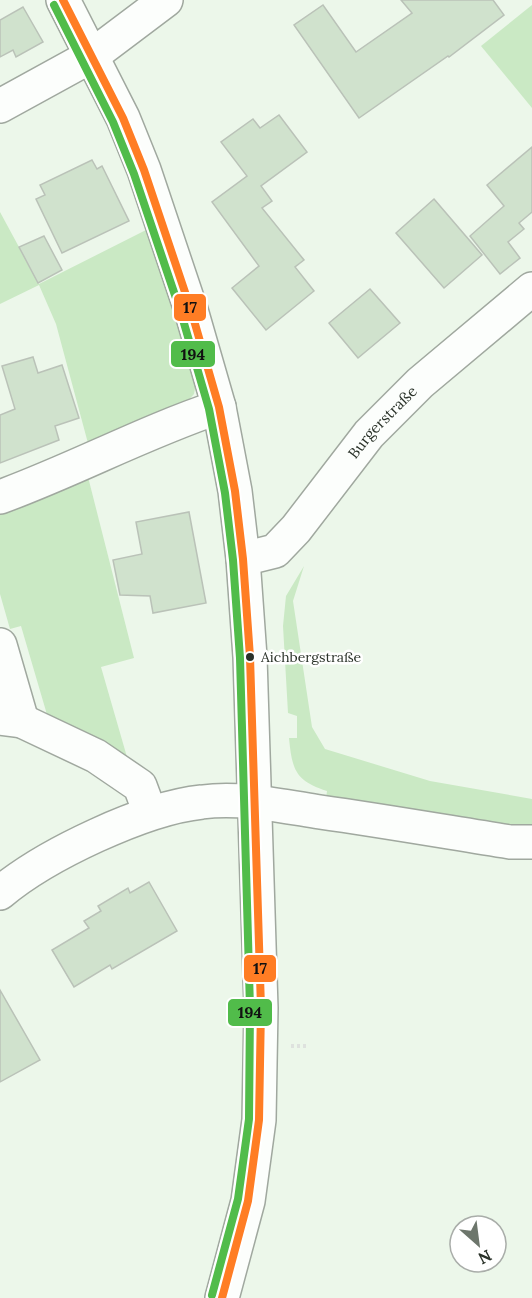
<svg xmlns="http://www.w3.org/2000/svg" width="532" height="1298" font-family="Lora,serif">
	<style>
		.green { fill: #cae9c4 }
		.building { fill: #d0e2cd; stroke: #bac2b8; stroke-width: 1.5 }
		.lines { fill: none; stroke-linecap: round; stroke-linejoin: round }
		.minor-casing { stroke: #a0a89f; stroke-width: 36 }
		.path { stroke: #dee2de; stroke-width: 4; stroke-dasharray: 3 3; stroke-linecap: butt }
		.minor { stroke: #fcfefc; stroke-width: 33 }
		.bus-1-casing { stroke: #fff; stroke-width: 12 }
		.bus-2-casing { stroke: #fff; stroke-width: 12 }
		.bus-1 { stroke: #ff7d24; stroke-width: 8 }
		.bus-2 { stroke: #51bc4a; stroke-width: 8 }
		.bus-dot { fill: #293128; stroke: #fff; stroke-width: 2 }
		.labels { text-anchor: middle; stroke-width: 5; stroke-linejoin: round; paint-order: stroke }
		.bus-label { font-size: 14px; fill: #293128; stroke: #fff; text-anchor: start }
		.street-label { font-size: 15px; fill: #293128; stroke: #fff }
		.line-badge { stroke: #fff; stroke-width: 2 }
		.pale-badge-label { font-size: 16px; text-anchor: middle; font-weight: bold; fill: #111 }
	</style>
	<rect width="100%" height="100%" fill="#ecf7ea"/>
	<g class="green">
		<polygon points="532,5 532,108 481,46"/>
		<polygon points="0,212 39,284 148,229 196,383 194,394 185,404 89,447 56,324 39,285 0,304"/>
		<polygon points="86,469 134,658 101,667 129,764 48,718 21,626 10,629 0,594 0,512"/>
		<path d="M304,566L293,601L312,727L325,749L430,781L532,799V830L326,799L327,791C295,781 292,769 289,738H297V716L288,713L283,626L286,596Z"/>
	</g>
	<g class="building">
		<polygon points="401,0 493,0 504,15 449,57 448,56 359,118 294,25 323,5 356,52 412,13"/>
		<polygon points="23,7 43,42 16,57 13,50 0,57 0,20"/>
		<polygon points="279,115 307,152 261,186 272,201 262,208 304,260 295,267 314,291 266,330 232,288 259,266 212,202 247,176 221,142 253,119 260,128"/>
		<polygon points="532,147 532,212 519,223 524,229 508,242 520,258 500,274 470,236 504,206 487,185"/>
		<polygon points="92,160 97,169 102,166 129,221 62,253 36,199 45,195 40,185"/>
		<polygon points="434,199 482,255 444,288 396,233"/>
		<polygon points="44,236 62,270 38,283 19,247"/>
		<polygon points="370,289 400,323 358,358 329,323"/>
		<polygon points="33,357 38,373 62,365 79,418 55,426 59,440 0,463 0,415 15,409 2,366"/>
		<polygon points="189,512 206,603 153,613 150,596 120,595 113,560 142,554 136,522"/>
		<polygon points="149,882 177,931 112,969 110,965 74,987 52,950 89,928 84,921 101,911 98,906 128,888 130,893"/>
		<polygon points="0,990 40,1060 0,1082"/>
	</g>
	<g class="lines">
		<defs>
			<g id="minor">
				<polyline points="63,0 123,118 144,170 191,310 219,407 235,491 243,559 250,657 261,1008 259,1120 248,1201 222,1298"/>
				<polyline points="0,106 93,55 166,0"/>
				<path d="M0,497C74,470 144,432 219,407"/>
				<path id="s1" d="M243,559L275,551L296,529L369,434L420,383L532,289"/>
				<polyline points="0,645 22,721"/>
				<polyline points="0,718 22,721 96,756 140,786 150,813"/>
				<path d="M0,893C45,855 144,808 202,802C241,797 282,806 320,812C384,821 447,832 510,842H532"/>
			</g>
		</defs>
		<use href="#minor" class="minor-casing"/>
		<polyline class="path" points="291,1046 309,1046"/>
		<use href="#minor" class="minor"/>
		<defs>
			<polyline id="bus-1" points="63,0 123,118 144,170 191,310 219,407 235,491 243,559 250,657 261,1008 259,1120 248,1201 222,1298"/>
			<polyline id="bus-2" points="54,5 113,122 134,174 181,313 209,409 225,493 233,560 240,658 250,1008 249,1119 238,1199 212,1295"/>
		</defs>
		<use href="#bus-1" class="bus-1-casing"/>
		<use href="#bus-2" class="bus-2-casing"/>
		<use href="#bus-1" class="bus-1"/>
		<use href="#bus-2" class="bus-2"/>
	</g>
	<circle class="bus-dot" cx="250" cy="657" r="5"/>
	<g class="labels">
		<g class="bus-label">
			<text x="261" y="662">Aichbergstraße</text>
		</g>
		<g class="street-label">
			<text dy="5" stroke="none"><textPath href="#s1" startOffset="201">Burgerstraße</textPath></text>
		</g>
	</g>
	<g class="line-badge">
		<rect x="173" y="293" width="34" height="29" rx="6" fill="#ff7d24"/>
		<rect x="170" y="340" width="46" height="28" rx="6" fill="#51bc4a"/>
		<rect x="243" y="954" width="34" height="29" rx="6" fill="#ff7d24"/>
		<rect x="227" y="998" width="46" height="29" rx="6" fill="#51bc4a"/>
	</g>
	<g class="pale-badge-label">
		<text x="190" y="313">17</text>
		<text x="193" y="360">194</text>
		<text x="260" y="974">17</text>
		<text x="250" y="1018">194</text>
	</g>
	<g transform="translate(478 1244) rotate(152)"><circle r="28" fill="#ffffff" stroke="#a9ada9" stroke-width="1.5"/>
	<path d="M0-4.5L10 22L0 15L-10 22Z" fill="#6d766c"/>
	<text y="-9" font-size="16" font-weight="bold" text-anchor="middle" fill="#293128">N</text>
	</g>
</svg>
